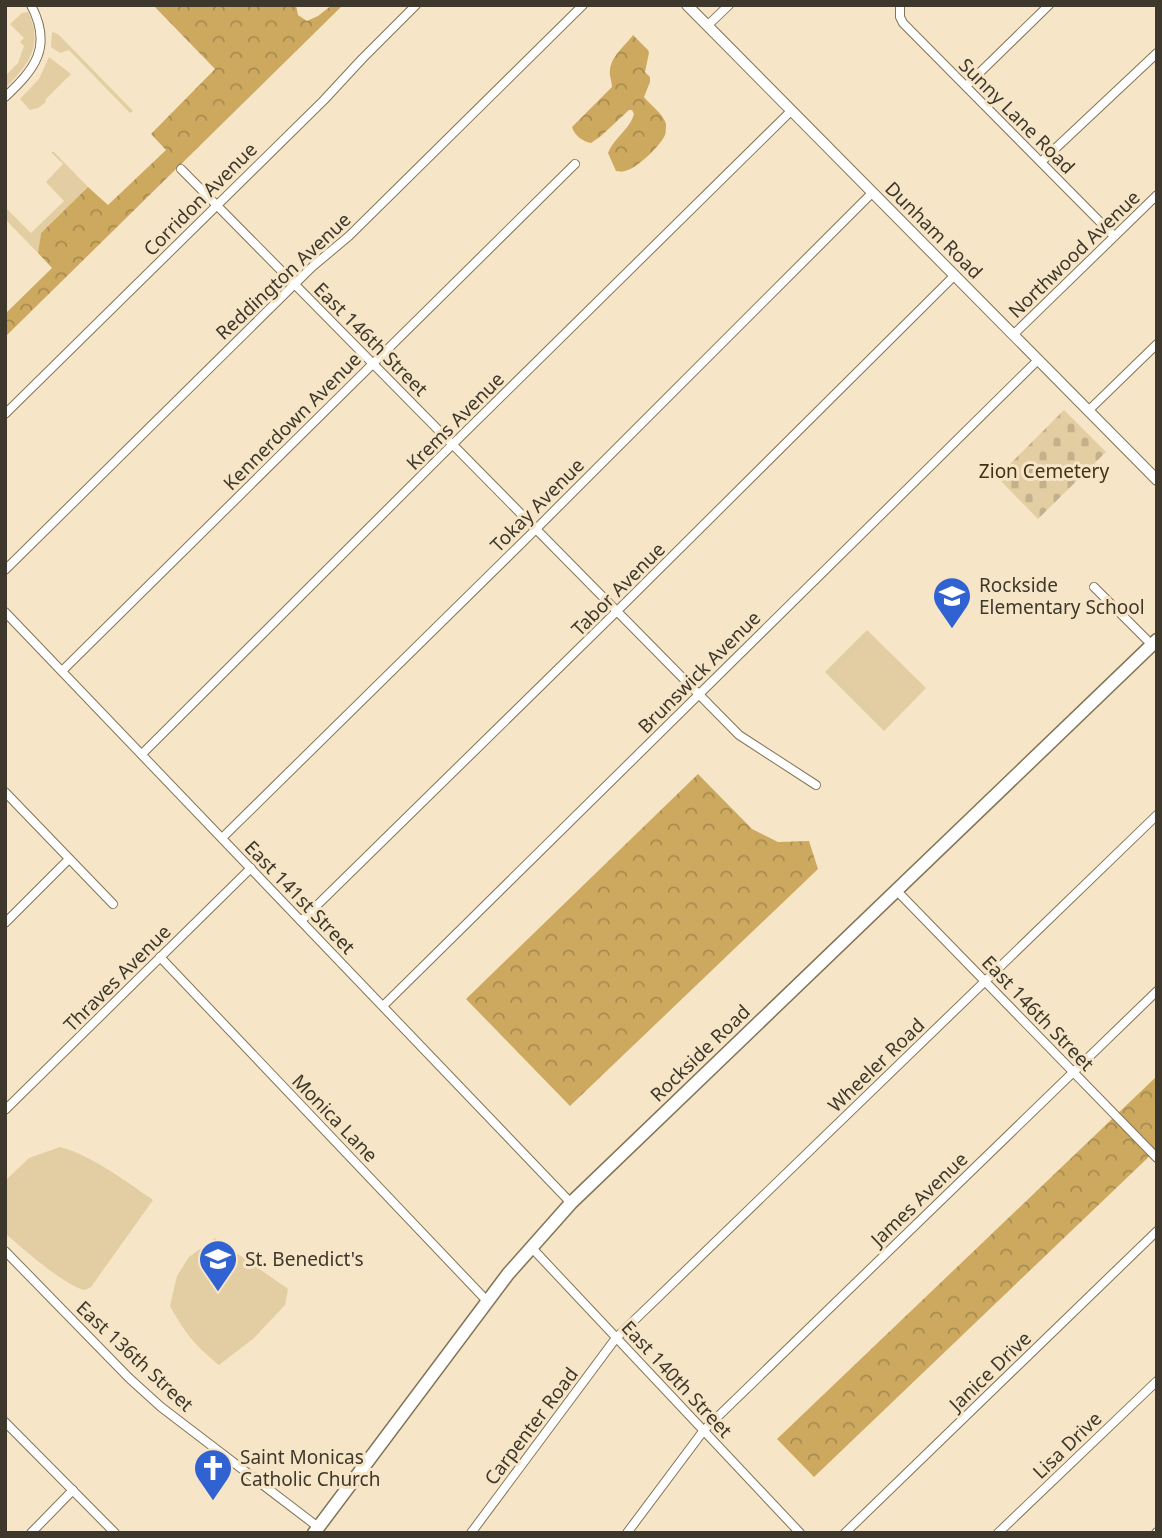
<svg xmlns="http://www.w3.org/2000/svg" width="1162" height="1538" font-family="'Noto Sans',sans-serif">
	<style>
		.green { fill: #e3cda2 }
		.forest { fill: url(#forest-crowns) }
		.cemetery { fill: url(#cemetery-stones) }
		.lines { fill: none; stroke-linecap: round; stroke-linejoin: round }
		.minor-casing { stroke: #827458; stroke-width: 10 }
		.tertiary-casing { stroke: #827458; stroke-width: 12 }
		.primary-casing { stroke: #827458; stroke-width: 15 }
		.minor { stroke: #fff; stroke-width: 8 }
		.tertiary { stroke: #fff; stroke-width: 10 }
		.primary { stroke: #fff; stroke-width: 12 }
		.labels { text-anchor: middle; stroke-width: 6; stroke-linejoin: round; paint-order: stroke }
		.street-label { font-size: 19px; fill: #3e382c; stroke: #f6e6c7 }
		.park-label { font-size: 19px; fill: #423313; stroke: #f6e6c7 }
		.poi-label { font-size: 19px; fill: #3e382c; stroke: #f6e6c7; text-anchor: start }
	</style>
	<defs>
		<pattern id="forest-crowns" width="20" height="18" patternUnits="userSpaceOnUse" patternTransform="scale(1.75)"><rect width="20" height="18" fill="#cda960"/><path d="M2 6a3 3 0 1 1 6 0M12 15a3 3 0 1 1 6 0" fill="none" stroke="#a88b4f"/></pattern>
		<pattern id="cemetery-stones" width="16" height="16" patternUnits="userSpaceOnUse" patternTransform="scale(1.75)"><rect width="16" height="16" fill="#e3cda2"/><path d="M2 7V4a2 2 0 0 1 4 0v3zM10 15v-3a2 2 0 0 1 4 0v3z" fill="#c4b18c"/></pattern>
	</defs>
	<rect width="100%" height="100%" fill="#f6e6c7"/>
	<g class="green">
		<path d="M28,12C44,45 29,65 5,88V76L18,63L24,46L20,42L24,38L10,24L22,13Z"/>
		<polygon points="52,32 58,34 133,111 130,113 69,50 60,53 51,47"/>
		<polygon points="49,57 71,74 45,100 46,102 38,108 30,110 20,99 39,79"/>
		<polygon points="51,152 54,152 88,187 41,233 38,253 5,219 5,207 31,233 64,201 46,182 63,164"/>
		<polygon points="867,630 926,688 884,731 825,672"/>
		<path d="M60,1147C91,1155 127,1182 153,1200L91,1287L85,1290C66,1287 21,1247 5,1233V1181L29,1158Z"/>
		<path d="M215,1238L288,1289L285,1305L254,1338L219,1365C196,1347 184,1332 170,1306L177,1276L189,1257Z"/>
	</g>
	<g class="forest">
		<polygon points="153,5 296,5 298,15 307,21 318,16 332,5 343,5 5,337 5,314 52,268 38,253 41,233 88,187 108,205 166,150 151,134 215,69"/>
		<path d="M633,35L648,50L649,53L645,72L650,77V82L644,97C650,105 663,113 666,124C666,126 666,133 665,135C661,145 638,167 628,170C622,172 622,172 616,171L608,153C614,138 630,129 634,114L632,110H629L601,136L591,143C583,142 574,135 572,127L612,87C612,81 609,76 610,70C611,56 626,45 633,35Z"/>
		<polygon points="698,774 752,829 778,842 809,841 818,869 570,1106 466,999"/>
		<polygon points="1157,1076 1157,1149 814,1477 777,1439"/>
	</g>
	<polygon class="cemetery" points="1064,410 1106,452 1038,519 997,477"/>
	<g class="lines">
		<defs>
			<g id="minor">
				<polyline points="900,5 900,17 903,23 1114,236"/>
				<polyline points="707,26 729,5"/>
				<polyline points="966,86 1049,5"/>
				<path d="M5,97C35,69 53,47 31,5"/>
				<polyline points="1041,162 1157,53"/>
				<polyline points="181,169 739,735 816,785"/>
				<polyline points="1013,335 1157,195"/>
				<polyline points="1088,411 1157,344"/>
				<polyline points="5,414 324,100 362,59 416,5"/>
				<polyline points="5,570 312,267 349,236 583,5"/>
				<polyline points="1094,587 1152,645"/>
				<polyline points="5,612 571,1203"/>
				<polyline points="62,671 575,164"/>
				<polyline points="142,754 453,444 791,111"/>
				<polyline points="5,792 113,904"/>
				<polyline points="222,838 529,536 872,193"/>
				<polyline points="897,891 1157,1158"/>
				<polyline points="301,921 611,617 954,276"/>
				<polyline points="5,923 69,859"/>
				<polyline points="160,957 487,1301"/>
				<polyline points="383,1006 1037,361"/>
				<polyline points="5,1110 251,868"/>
				<polyline points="531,1247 800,1533"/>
				<polyline points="5,1251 129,1378 161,1407 318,1527"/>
				<polyline points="5,1422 115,1533"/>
				<polyline points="31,1533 73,1490"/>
				<polyline points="471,1533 616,1338 1157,815"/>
				<polyline points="627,1533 704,1430 1157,991"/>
				<polyline points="845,1533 1157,1231"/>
				<polyline points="998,1533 1157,1381"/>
				<polyline points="1156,1533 1157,1532"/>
			</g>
			<polyline id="tertiary" points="687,5 1157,480"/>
			<polyline id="primary" points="314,1533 508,1274 571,1203 1157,640"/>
		</defs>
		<use href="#minor" class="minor-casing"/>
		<use href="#tertiary" class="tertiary-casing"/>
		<use href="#primary" class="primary-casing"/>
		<use href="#minor" class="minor"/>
		<use href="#tertiary" class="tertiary"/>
		<use href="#primary" class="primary"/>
	</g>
	<defs>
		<symbol id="school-pin" viewBox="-11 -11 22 30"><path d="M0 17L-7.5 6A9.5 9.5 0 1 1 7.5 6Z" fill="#3162d1" stroke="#f6e6c7"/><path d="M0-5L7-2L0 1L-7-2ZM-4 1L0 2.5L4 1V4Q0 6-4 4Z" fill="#fff"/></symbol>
		<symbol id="church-pin" viewBox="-11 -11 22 30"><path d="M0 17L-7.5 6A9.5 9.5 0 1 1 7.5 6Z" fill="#3162d1" stroke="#f6e6c7"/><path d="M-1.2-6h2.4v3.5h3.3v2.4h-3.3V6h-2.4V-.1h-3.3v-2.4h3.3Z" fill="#fff"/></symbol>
	</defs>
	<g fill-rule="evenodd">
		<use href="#school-pin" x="930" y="574" width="44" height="60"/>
		<use href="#school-pin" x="196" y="1237" width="44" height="60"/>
		<use href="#church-pin" x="191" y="1446" width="44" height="60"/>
	</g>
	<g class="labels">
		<g class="street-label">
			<text transform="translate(1017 116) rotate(45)" y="7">Sunny Lane Road</text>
			<text transform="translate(200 199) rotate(-45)" y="7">Corridon Avenue</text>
			<text transform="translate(934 230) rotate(45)" y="7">Dunham Road</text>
			<text transform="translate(1074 254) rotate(-44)" y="7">Northwood Avenue</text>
			<text transform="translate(283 276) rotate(-43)" y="7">Reddington Avenue</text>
			<text transform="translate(371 339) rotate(45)" y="7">East 146th Street</text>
			<text transform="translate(292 421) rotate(-45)" y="7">Kennerdown Avenue</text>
			<text transform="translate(455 421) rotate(-45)" y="7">Krems Avenue</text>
			<text transform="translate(537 505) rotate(-45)" y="7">Tokay Avenue</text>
			<text transform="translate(618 589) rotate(-45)" y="7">Tabor Avenue</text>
			<text transform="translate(699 672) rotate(-45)" y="7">Brunswick Avenue</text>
			<text transform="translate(300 897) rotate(46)" y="7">East 141st Street</text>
			<text transform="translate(117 978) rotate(-45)" y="7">Thraves Avenue</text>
			<text transform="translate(1038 1013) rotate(46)" y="7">East 146th Street</text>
			<text transform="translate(700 1053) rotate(-44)" y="7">Rockside Road</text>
			<text transform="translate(876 1065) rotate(-44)" y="7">Wheeler Road</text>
			<text transform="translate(335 1118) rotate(46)" y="7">Monica Lane</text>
			<text transform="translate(919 1199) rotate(-44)" y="7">James Avenue</text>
			<text transform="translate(135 1356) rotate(43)" y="7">East 136th Street</text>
			<text transform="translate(990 1371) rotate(-44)" y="7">Janice Drive</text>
			<text transform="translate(677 1379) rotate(47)" y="7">East 140th Street</text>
			<text transform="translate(531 1426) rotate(-53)" y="7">Carpenter Road</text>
			<text transform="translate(1067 1445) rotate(-44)" y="7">Lisa Drive</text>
		</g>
		<g class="park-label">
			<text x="1044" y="478">Zion Cemetery</text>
		</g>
		<g class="poi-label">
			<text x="979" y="592">Rockside<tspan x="979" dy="22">Elementary School</tspan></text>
			<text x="245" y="1266">St. Benedict's</text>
			<text x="240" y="1464">Saint Monicas<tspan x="240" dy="22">Catholic Church</tspan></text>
		</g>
	</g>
	<rect width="1162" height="1538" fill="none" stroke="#3e382c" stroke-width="14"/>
</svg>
